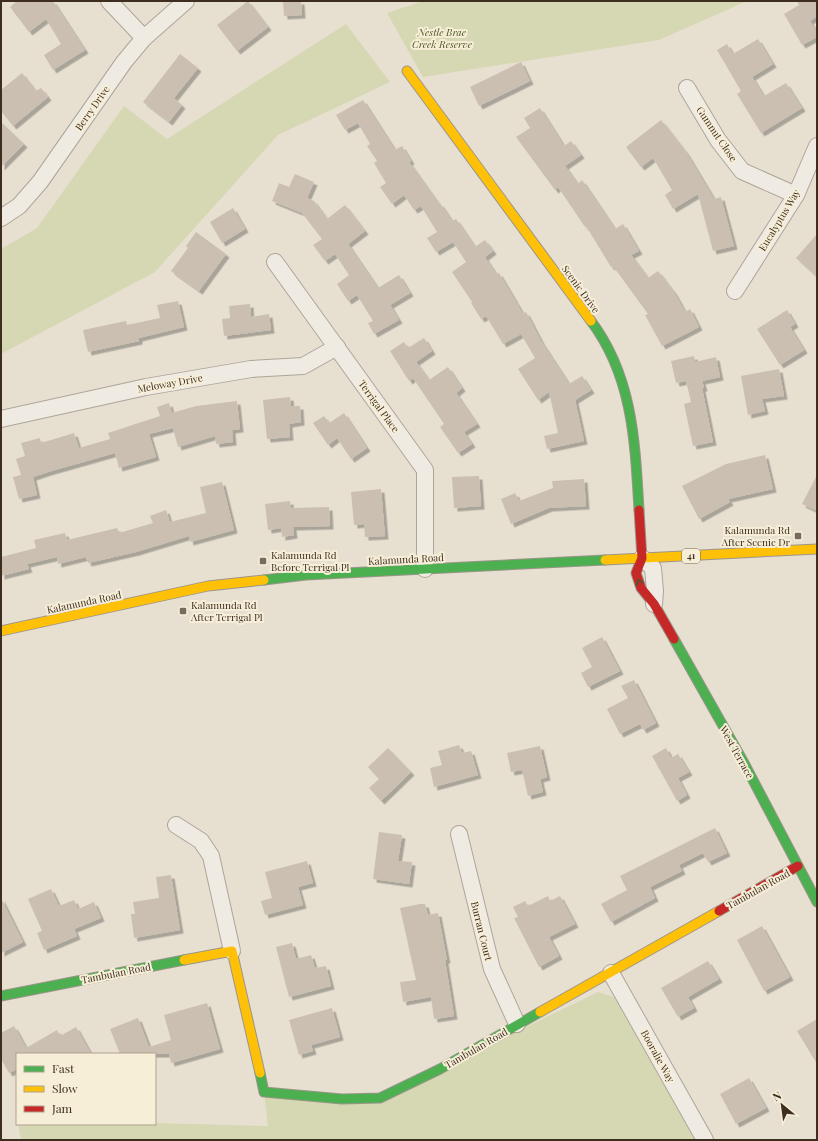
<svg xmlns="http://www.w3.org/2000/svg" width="818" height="1141" font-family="'Playfair Display',serif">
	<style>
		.green { fill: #d6d7b3 }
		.building { fill: #cbbfb2; filter: url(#shadow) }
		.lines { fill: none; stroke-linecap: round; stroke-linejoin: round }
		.street-casing { stroke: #ada599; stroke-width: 18 }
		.fast-casing { stroke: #9c958a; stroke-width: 11 }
		.slow-casing { stroke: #9c958a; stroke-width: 11 }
		.jam-casing { stroke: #9c958a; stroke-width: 11 }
		.street { stroke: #efebe3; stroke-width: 16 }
		.fast { stroke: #4caf50; stroke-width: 9 }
		.slow { stroke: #ffc107; stroke-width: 9 }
		.jam { stroke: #c62828; stroke-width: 9 }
		.oneway { stroke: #425b31 }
		.poi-dot { fill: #786c5e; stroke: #f7eed8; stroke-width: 1.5 }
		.labels { text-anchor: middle; stroke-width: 4; stroke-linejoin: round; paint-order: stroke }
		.shield { fill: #f7eed8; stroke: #756857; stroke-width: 1 }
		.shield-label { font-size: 9px; font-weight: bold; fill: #3d2e20 }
		.park-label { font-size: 10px; font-style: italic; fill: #4d5a26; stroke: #f7eed8 }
		.street-label { font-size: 10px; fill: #3d2e20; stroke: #f7eed8 }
		.poi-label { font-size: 10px; fill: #3d2e20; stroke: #f7eed8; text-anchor: start }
	</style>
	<defs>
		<filter id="shadow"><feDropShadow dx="3.5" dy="3.5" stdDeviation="0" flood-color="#0004"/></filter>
	</defs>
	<rect width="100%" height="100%" fill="#e7e0d1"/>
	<g class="green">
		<polygon points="423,1 747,1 659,40 423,77 387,13"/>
		<polygon points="346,24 390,82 278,135 155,272 1,354 1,249 37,228 124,106 167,139"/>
		<polygon points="598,992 614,997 695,1140 21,1140 18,1124 155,1123 268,1126 264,1092 380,1098"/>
	</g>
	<g class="building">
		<polygon points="17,1 53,1 85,50 53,70 44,55 61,44 46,19 29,32 10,7"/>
		<polygon points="248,1 268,27 237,51 217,25"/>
		<polygon points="283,1 301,1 302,15 284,16"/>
		<polygon points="797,1 817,1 817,16 810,21 817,33 817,37 802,45 784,14 799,5"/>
		<polygon points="758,39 773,64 752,77 764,96 786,83 802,108 761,133 737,94 741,91 717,50 727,44 733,54"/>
		<polygon points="180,54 198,68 174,98 182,105 169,122 143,102"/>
		<polygon points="521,62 530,81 479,106 470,87"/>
		<polygon points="22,73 36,91 41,88 48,97 13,126 1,111 1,90"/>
		<polygon points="363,100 395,150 402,146 411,161 409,162 439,204 440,203 452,221 456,219 475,247 485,240 493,251 485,257 496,274 499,273 523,314 526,312 541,341 569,384 582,376 591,390 575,400 584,441 547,449 544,436 558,433 549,392 538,400 518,369 535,358 521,334 503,344 486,316 481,319 471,303 472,302 452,272 466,262 453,242 436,252 427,238 437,232 421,206 414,210 404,195 392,204 380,187 386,183 374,163 377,161 367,146 370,144 358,123 345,130 336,115"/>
		<polygon points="540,108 564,146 571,141 581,155 565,166 578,184 582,180 615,229 623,224 639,251 631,255 648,278 658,271 674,292 685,312 690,309 699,327 662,346 645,315 648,314 613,266 611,267 586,226 585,227 558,187 555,190 516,137 530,128 524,118"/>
		<polygon points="661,120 686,152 714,199 721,197 734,246 713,251 698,194 673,209 665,195 672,190 653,158 641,167 626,147"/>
		<polygon points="1,122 24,144 1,167"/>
		<polygon points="295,174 314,182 307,198 314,201 327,219 345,205 365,231 348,244 378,288 399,275 410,293 390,305 399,320 374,334 368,323 373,321 357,295 348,301 337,284 349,275 335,254 325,261 313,245 322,239 302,213 272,201 279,183 289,187"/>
		<polygon points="233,208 245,229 222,243 210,222"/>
		<polygon points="196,232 226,254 199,291 171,271 188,248 186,246"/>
		<polygon points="817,234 817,277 796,258"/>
		<polygon points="178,301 184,327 139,338 139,341 88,352 83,330 126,321 127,325 160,318 157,305"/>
		<polygon points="250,304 251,317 269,314 271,330 224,336 222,319 230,318 229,306"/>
		<polygon points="787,310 795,324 790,327 804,350 780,365 757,329"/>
		<polygon points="424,338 432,351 416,362 429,380 448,367 462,388 456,393 477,424 464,432 472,444 458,453 440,427 444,424 413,378 409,381 390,351 404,342 408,348"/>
		<polygon points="694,356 695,362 716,357 720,377 702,381 704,388 702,388 713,442 693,446 684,404 691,402 686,381 676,383 671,361"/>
		<polygon points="779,369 784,396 762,399 765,411 748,415 741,376"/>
		<polygon points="290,397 291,406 300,406 301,422 289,424 290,437 267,439 263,400"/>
		<polygon points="237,401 240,429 232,430 233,442 216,444 215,436 178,447 173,428 149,434 156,457 119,468 115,453 48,472 33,477 37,495 19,499 13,477 21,475 16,459 25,456 21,443 40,438 41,443 74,433 79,448 110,439 108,433 160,416 157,407 169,403 172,413 196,406"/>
		<polygon points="344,413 367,448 351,459 337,438 328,445 313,423 324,416 329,423"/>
		<polygon points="765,455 773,489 728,499 730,502 699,519 682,486 726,464"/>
		<polygon points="817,475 817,511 802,504"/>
		<polygon points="479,476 481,506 454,508 452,477"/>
		<polygon points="584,479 586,506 549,508 511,524 501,499 515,493 519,501 553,488 552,481"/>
		<polygon points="222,482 234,530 190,542 189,536 136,552 88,563 86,557 58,564 57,557 27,564 29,569 1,576 1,557 36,548 34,540 65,533 67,540 117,528 119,533 153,523 150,516 166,510 170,522 206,513 200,487"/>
		<polygon points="381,489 385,536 365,537 364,524 354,525 351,492"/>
		<polygon points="290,501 291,508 329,507 330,526 293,527 294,535 282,537 281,528 268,530 265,504"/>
		<polygon points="602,637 620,671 588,687 581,673 592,667 582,648"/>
		<polygon points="634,680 656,723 643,730 640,724 620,734 607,709 628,698 621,686"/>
		<polygon points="459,745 462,753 471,751 478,775 434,787 430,768 442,765 438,751"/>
		<polygon points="540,746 547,777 540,779 543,792 528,796 522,770 511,772 507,753"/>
		<polygon points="388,748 411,772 381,801 369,788 379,779 368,767"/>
		<polygon points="666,748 671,758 678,754 689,772 678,778 687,795 677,801 652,756"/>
		<polygon points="715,828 727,853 708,862 703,853 679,865 682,871 650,887 655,898 611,922 601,904 627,890 620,876"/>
		<polygon points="379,832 402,835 398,861 412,862 409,884 373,879"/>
		<polygon points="307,861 313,883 298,887 303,905 265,915 261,901 272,898 265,872"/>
		<polygon points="171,875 180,930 134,938 131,914 135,914 133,902 159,898 156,877"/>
		<polygon points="51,889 59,906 74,900 78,909 94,902 101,918 74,929 77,936 44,950 37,933 42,931 28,899"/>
		<polygon points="548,896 550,901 560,896 575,924 549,937 559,956 539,967 514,918 518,917 513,907 525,901 528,906"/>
		<polygon points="1,898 23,942 1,953"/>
		<polygon points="420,904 425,904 428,915 438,913 447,960 445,960 454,1016 434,1019 431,997 403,1002 400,982 416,980 400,908"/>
		<polygon points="762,926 790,977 764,991 737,940"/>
		<polygon points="292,943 296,959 311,955 315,968 326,966 331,986 289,997 276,947"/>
		<polygon points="708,961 719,979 688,997 694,1008 678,1017 661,988"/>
		<polygon points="207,1003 220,1049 171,1063 169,1054 120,1054 110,1029 138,1018 149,1047 171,1040 164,1015"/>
		<polygon points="332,1008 340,1037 311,1045 313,1051 299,1055 289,1020"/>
		<polygon points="817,1019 817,1064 797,1031"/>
		<polygon points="14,1026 26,1048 57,1030 60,1036 76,1027 91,1054 17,1054 17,1069 9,1073 1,1059 1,1033"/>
		<polygon points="749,1078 766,1108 736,1124 720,1094"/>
	</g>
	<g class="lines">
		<defs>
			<g id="street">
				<polyline points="109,1 144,38"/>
				<polyline points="687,88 718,140 742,171 796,195"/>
				<polyline points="1,218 19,206 40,182 124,62 144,38 186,1"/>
				<polyline points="275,262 425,470 425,569"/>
				<polyline points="735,291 796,195 817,146"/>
				<polyline points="1,419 146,387 251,369 303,366 337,347"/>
				<polyline points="642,558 653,568 655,591 654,604"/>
				<polyline points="176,825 201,841 211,856 232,951"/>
				<polyline points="459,834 492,969 517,1024"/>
				<polyline points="611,973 705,1140"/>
			</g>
			<g id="fast">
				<path d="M591,321C633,377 635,442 639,510"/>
				<polyline points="264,580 306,575 605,560"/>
				<polyline points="674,639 744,763 817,902"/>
				<polyline points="1,996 184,960"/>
				<polyline points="260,1073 264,1092 342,1099 380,1098 440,1069 540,1012"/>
			</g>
			<g id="slow">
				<polyline points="407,71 591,321"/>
				<polyline points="605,560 817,549"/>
				<polyline points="1,631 208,586 264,580"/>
				<polyline points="184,960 232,951 260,1073"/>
				<polyline points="540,1012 719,911"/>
			</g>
			<g id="jam">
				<polyline points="639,510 642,558 636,573 641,588 654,604 674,639"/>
				<polyline points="719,911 798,866"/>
			</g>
		</defs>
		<use href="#street" class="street-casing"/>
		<use href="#fast" class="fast-casing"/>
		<use href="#slow" class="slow-casing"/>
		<use href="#jam" class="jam-casing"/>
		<use href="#street" class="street"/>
		<use href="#fast" class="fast"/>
		<use href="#slow" class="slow"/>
		<use href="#jam" class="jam"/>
	</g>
	<defs><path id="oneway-chevron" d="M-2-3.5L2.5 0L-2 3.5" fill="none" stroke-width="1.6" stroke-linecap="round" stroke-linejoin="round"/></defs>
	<use class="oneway" href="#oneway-chevron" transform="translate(639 582) rotate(-110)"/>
	<g class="poi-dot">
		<rect x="794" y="532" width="8" height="8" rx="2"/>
		<rect x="259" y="557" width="8" height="8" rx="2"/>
		<rect x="179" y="607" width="8" height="8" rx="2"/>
	</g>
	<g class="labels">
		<rect class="shield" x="682" y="549" width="18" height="14" rx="3"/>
		<g class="shield-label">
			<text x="691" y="559">41</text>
		</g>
		<g class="park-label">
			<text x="442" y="36">Nestle Brae<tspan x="442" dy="12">Creek Reserve</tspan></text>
		</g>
		<g class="street-label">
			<text transform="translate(92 108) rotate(-55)" y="4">Berry Drive</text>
			<text transform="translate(717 134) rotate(56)" y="4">Gumnut Close</text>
			<text transform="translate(779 220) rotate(-59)" y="4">Eucalyptus Way</text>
			<text transform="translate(581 289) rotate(54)" y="4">Scenic Drive</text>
			<text transform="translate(170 383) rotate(-10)" y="4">Meloway Drive</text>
			<text transform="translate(379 406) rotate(54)" y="4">Terrigal Place</text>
			<text transform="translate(406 559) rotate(-3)" y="4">Kalamunda Road</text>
			<text transform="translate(84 602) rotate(-12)" y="4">Kalamunda Road</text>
			<text transform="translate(737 752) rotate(61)" y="4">West Terrace</text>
			<text transform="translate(758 889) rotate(-29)" y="4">Tambulan Road</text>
			<text transform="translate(482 931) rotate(76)" y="4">Burran Court</text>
			<text transform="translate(116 973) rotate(-11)" y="4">Tambulan Road</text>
			<text transform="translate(476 1048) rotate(-30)" y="4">Tambulan Road</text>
			<text transform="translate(658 1056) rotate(61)" y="4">Booralie Way</text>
		</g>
		<g class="poi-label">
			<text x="790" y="534" text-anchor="end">Kalamunda Rd<tspan x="790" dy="12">After Scenic Dr</tspan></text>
			<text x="271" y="559">Kalamunda Rd<tspan x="271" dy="12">Before Terrigal Pl</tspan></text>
			<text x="191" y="609">Kalamunda Rd<tspan x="191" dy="12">After Terrigal Pl</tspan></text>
		</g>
	</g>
	<rect width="818" height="1141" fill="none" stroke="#3d2e20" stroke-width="4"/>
	<rect x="16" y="1053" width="140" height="72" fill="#f7eed8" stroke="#ada18e"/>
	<rect x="24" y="1066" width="20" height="6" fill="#4caf50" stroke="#ada18e"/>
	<text x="52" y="1073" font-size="12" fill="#3d2e20">Fast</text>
	<rect x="24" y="1086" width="20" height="6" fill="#ffc107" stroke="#ada18e"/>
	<text x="52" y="1093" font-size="12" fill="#3d2e20">Slow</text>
	<rect x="24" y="1106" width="20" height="6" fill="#c62828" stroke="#ada18e"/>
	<text x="52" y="1113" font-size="12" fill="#3d2e20">Jam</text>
	<g transform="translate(782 1105) rotate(331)" stroke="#f7eed8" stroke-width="3" paint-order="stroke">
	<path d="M0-3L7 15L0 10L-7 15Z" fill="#3d2e20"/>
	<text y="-6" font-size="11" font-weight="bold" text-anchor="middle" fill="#3d2e20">N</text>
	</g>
</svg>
